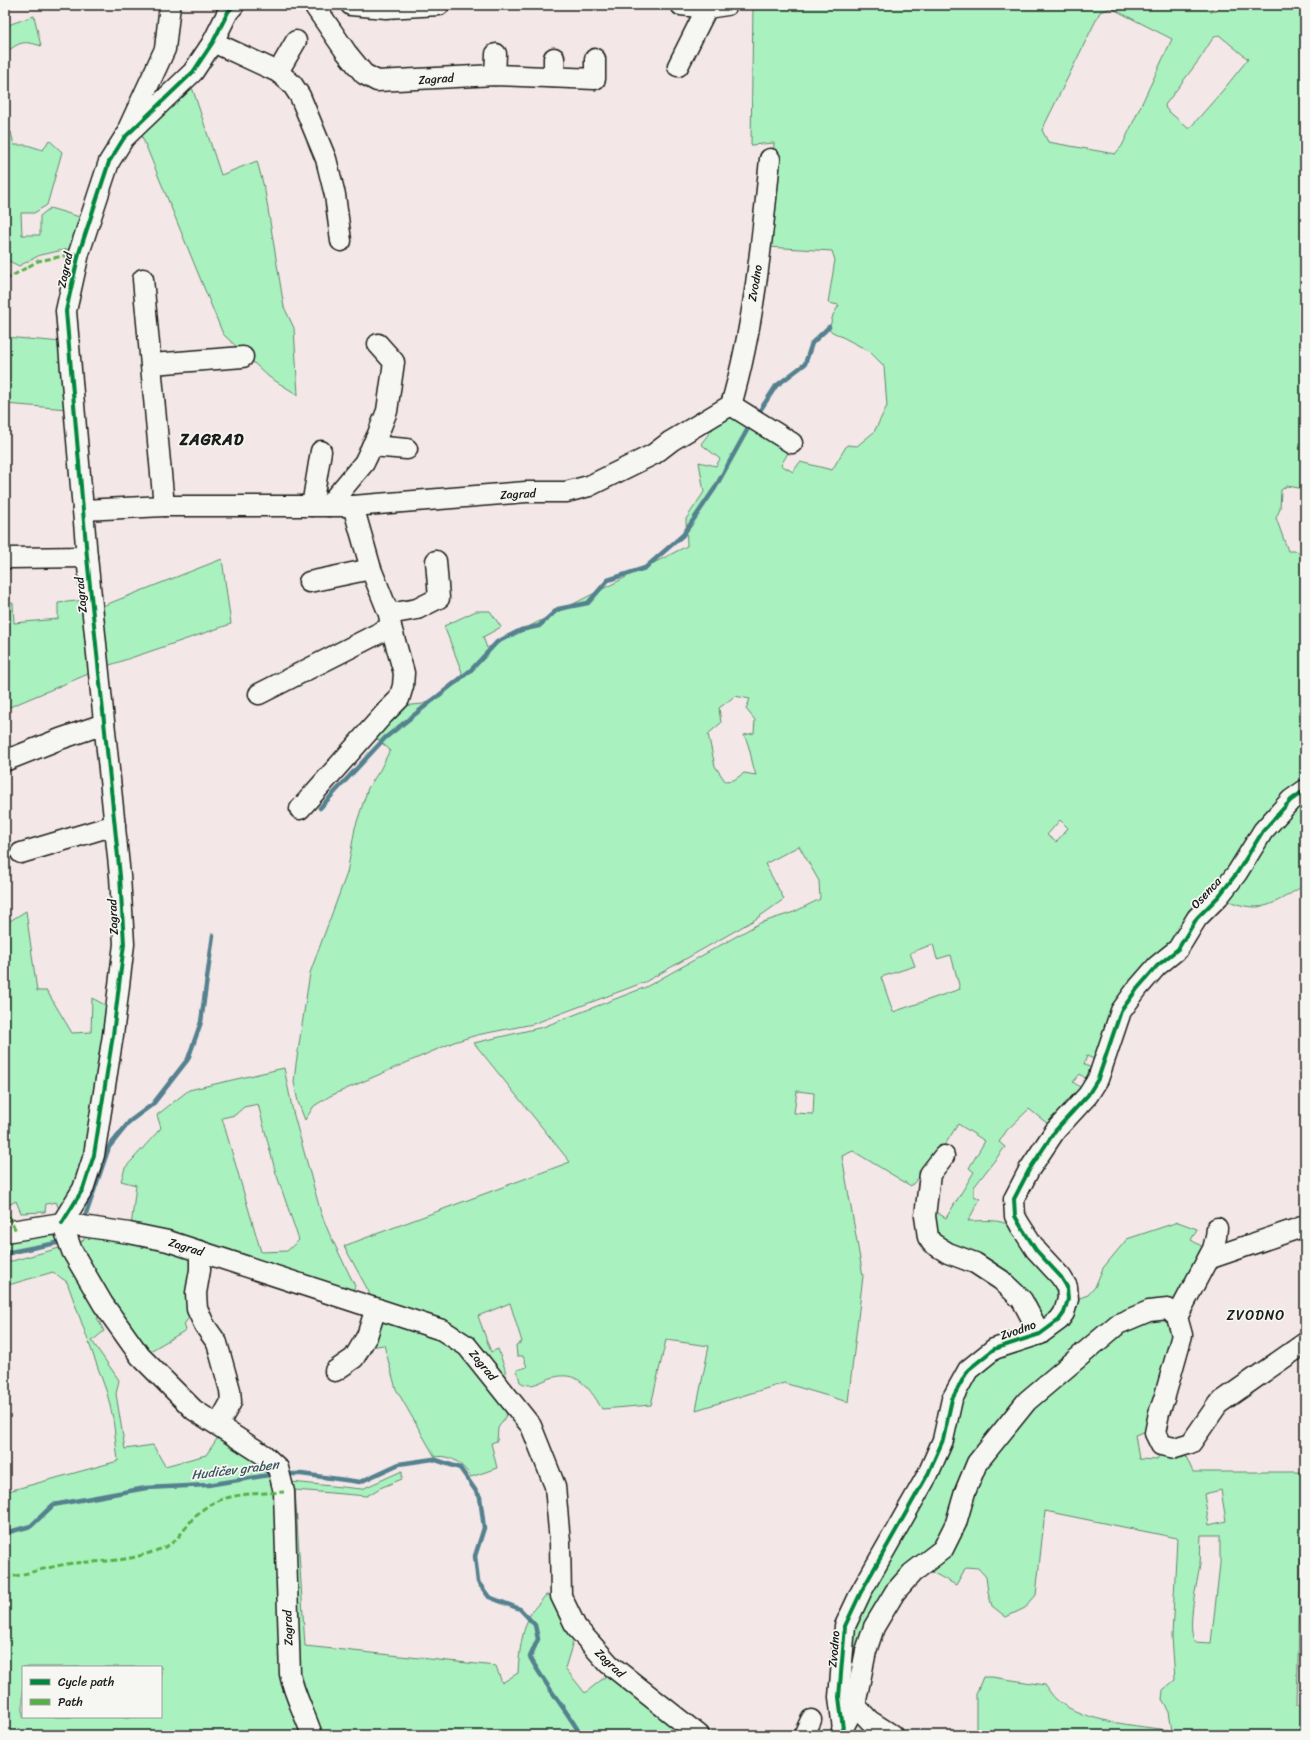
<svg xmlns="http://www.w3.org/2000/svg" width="1310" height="1740" font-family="Sriracha,sans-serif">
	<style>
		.green { fill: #a9f1bf; stroke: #62866e; fill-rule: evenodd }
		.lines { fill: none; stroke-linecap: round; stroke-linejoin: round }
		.stream { stroke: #54818f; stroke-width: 4.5 }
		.minor-casing { stroke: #1c1c1c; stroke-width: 23 }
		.minor { stroke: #f6f6f2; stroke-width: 20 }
		.quiet { stroke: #55b145; stroke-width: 3; stroke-dasharray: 6 3; stroke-linecap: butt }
		.cycleway-casing { stroke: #f6f6f2; stroke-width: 6 }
		.cycleway { stroke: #00873e; stroke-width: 4 }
		.labels { text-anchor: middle; stroke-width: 3.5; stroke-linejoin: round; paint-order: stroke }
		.street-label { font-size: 12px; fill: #1c1c1c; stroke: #f6f6f2 }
		.water-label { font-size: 13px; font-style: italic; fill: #3d575f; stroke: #f6f6f2 }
		.quarter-label { font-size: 14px; letter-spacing: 1px; fill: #1c1c1c; stroke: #f6f6f2 }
		.district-label { font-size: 16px; font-weight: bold; letter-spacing: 1px; fill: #1c1c1c; stroke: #f6f6f2 }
	</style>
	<rect width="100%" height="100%" fill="#f3e7e7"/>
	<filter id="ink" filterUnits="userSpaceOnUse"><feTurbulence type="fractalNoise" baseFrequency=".025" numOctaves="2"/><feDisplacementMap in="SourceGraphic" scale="8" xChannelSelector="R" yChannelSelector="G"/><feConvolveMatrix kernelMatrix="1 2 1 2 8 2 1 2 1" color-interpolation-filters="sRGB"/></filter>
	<g filter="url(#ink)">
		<g class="green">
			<path d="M753,5H1214L1210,12L1217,11L1221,5H1305V489L1287,486L1281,490L1280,509L1276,518L1288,551H1297L1305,560V787L1191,920L1100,1062L1087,1056L1084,1064L1098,1072L1091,1083L1080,1074L1073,1082L1087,1092L1053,1128L1029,1109L1007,1130L999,1142L1005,1147L974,1187V1196L980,1199L968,1221C984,1221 999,1218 1013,1227L1065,1296L1045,1329L1032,1310L939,1243L930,1209L946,1218L974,1172L969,1168L985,1141L958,1124L936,1159L932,1162L911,1186L853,1151L842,1156L863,1276L848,1402L784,1383L696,1410L709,1346L666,1340L651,1405L602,1409C587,1383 574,1367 543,1381C534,1385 528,1387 520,1382L517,1370L527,1367L523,1356H517L516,1345L522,1342L510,1303L478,1316L491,1352L498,1349L505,1369L506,1380L490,1364L370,1301L369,1292L344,1246L570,1162L474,1043L543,1027L646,987L760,923L794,912L820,899L819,881L799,846L765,864L784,899L756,919L645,982L533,1024L477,1035L454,1042L330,1096L314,1106L305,1120L298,1102L294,1082L296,1064L310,973L347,873L355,828L368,788L380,770L390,750L376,738L401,706L423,704L460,682L462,672L444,626L476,611H490L501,627L483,637L487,648L687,546L686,519L704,492L699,462L716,466L720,459L701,444C709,433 719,420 732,415L785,445L788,453L781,465L793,472L800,462L832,470L847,445L857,446L874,432L887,406L884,366L869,351L829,330L833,315L839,305L828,303L835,260L832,251L768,247L774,143L751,145ZM1111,8L1172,39L1122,146L1115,154L1048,142L1042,130L1100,12ZM1219,35L1248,59L1224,89L1189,129L1166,109L1165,105L1199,60L1213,38ZM735,696L750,699L746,709L755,720L754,733L744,735C751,748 751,762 756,775L744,773L734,780L725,781L715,766L708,734L721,723L719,708ZM1060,820L1068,828L1056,842L1047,835ZM933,944L937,959L951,955L960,989L893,1012L881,977L915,966L910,953ZM797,1091L814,1093L813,1114L794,1113Z"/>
			<path d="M34,16L41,46C23,40 20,42 5,53V26Z"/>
			<polygon points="188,84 193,90 221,175 257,161 265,191 284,307 294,328 298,395 269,377 223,334 139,129"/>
			<polygon points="5,130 11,132 14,145 27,145 43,150 49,140 62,152 47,205 34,213 21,213 22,235 40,235 40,216 50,208 83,218 73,248 40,255 19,266 5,259"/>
			<polygon points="5,337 62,342 68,409 5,404"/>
			<polygon points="222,559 231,624 107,666 100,607"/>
			<polygon points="86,600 93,672 5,709 5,603 13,603 14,623 58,619 58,603"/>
			<path d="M1297,801L1305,802V885C1294,891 1280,901 1268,905C1254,910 1234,905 1222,897Z"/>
			<polygon points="26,911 37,991 47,991 72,1033 91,1032 92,998 105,1005 111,1012 82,1182 59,1209 56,1202 46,1204 45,1212 21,1213 16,1201 5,1207 5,924"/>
			<path d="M284,1068L293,1112L321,1213L329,1233L355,1286L351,1293L131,1227L136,1185L121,1181L125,1168L161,1128L157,1115L189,1090ZM258,1104L275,1170L299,1240L287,1251L261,1252L222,1118L235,1115L244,1107Z"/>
			<polygon points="1178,1222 1197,1229 1191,1240 1210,1251 1176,1300 1138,1309 1024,1400 942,1543 902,1580 852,1706 847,1648 850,1629 972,1374 1074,1300 1088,1295 1095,1287 1103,1268 1127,1239"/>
			<polygon points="93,1235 195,1256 192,1314 184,1324 186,1330 145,1354 129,1335 79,1244 86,1237"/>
			<polygon points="56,1236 62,1242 5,1256 5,1241 21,1237"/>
			<path d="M63,1247L105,1312L97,1318L104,1331L92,1341L119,1380L116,1394L125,1449L153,1445L165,1466L206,1455L221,1433L272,1471L307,1735H5V1492L118,1461L113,1418L107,1393L67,1282L53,1272L5,1286V1263ZM23,1667H161V1717H23Z"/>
			<path d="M1171,1316L1177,1326L1150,1430L1135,1435L1139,1459L1157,1460L1159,1454L1184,1452L1193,1472H1305V1540L1301,1541L1297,1704L1305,1705V1735H976V1694L983,1677H992L1045,1685C1049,1690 1052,1696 1057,1700C1084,1723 1138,1725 1172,1731L1169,1712L1162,1700L1163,1690L1175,1680L1172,1636L1177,1538L1045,1511L1036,1595L1025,1608L1006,1617L992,1606L988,1592L986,1577L978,1568L966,1567L956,1585L928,1570L980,1470L1032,1404L1133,1321ZM1221,1490L1226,1521L1209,1525L1204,1494ZM1201,1535H1220V1564L1211,1643L1194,1642C1187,1621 1197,1586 1200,1564C1201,1554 1200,1545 1201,1535Z"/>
			<path d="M383,1318L441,1336L482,1373L507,1414L498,1428L497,1441L491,1443L497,1468L471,1477C462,1464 452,1454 435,1457L396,1389L384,1345L370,1347Z"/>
			<path d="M402,1471V1479L380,1488L367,1496L295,1490L305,1646L496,1666L502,1683L518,1673C519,1653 522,1626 533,1610C537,1605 542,1600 546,1595L557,1596L575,1636L565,1668L585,1693L610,1673L690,1735H317L299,1693L291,1482L362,1489Z"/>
		</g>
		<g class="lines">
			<g class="stream">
				<polyline points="757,415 776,386 805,364 812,343 829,327"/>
				<polyline points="320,808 385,738 471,670 497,642 521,630 539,626 558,609 588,603 608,580 645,568 683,535 715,488 751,423"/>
				<polyline points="86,1214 109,1147 130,1121 153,1104 188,1059 201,1022 213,935"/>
				<polyline points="5,1253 57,1243"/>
				<path d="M284,1474H301L360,1482L399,1464L433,1459L460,1468L480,1497L484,1528L475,1556L478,1582L489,1597L520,1609L535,1625L538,1639L530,1657C545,1685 565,1708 581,1735"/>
				<polyline points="5,1533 31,1526 53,1505 146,1488 208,1485 275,1474"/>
			</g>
			<defs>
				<g id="minor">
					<polyline points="314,5 346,52 364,74 377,81 495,75 595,79 595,59"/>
					<polyline points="351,5 386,8 439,5"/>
					<polyline points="681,5 707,8 727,5"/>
					<polyline points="213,42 278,72 292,84 300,96 326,159 335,195 341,241"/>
					<polyline points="554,58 554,77"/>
					<polyline points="678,66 707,8"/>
					<polyline points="278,72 296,41"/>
					<polyline points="495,75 496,54"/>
					<polyline points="129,127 165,49 170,5"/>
					<polyline points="143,279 164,506"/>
					<polyline points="152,364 243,357"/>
					<polyline points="731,405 792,443"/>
					<polyline points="372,446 407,449"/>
					<polyline points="312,506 321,451"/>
					<polyline points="328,506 364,463 378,434 387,411 394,362 378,344"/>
					<path d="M83,510L164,506H353L526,492H566L589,486L654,454L671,441L731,405C754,327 762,240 770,159"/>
					<polyline points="10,558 87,557"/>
					<polyline points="309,582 371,569"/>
					<polyline points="389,614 417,609 439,598 436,561"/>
					<polyline points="259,694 391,627 389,614 371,569 353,506"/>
					<polyline points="7,760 60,739 104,724"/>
					<polyline points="300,809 384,714 399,699 403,686 404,673 391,627"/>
					<polyline points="21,853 115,825"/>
					<polyline points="944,1156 930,1174 925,1216 928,1237 932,1243 948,1253 975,1263 1001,1280 1022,1300 1040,1334"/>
					<polyline points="62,1223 83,1189 94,1155 113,1035 124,944 120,876 87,557 66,311 79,253 109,162 124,138 193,72 213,42 228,12 234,5"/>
					<path d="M62,1223L72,1251L103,1304L140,1356L194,1410L264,1455L278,1468L284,1492L290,1674C294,1695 305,1714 312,1735"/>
					<polyline points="5,1232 62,1223 129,1233 168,1241 442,1330 467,1346 531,1426 555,1486 560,1542 561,1596 576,1627 609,1664 699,1735"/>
					<polyline points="200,1251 200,1270 196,1293 197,1309 205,1326 217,1343 230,1390 231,1402 218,1425"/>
					<polyline points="1208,1259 1305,1226"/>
					<polyline points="1177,1317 1213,1249 1216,1237 1217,1228"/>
					<polyline points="335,1371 354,1358 367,1336 376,1308"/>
					<polyline points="855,1705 870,1721 892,1735"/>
					<polyline points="843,1729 839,1697 845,1626 861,1592 928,1474 943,1440 952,1399 968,1370 994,1349 1040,1334 1059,1320 1064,1313 1068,1299 1067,1287 1061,1277 1036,1250 1020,1225 1015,1216 1014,1199 1029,1170 1055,1131 1088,1095 1098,1079 1121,1011 1137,989 1157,966 1178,949 1197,918 1219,896 1237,873 1263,831 1291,800 1305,790"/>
					<polyline points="842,1730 855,1705 866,1651 874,1627 895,1592 912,1573 943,1549 956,1523 965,1492 977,1463 1027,1401 1118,1324 1149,1311 1168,1309 1177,1317 1182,1335 1164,1399 1159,1413 1155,1433 1161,1445 1175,1448 1191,1443 1218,1404 1305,1343"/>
					<polyline points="804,1735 811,1720"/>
				</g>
			</defs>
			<use href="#minor" class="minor-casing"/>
			<use href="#minor" class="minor"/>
			<g class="quiet">
				<polyline points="5,280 38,261 79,253"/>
				<polyline points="5,1208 16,1231"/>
				<path d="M5,1578C29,1574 52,1565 76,1563C86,1562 97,1562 107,1561C126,1560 146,1555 163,1548C181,1541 187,1521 202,1510C224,1492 257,1494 284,1492"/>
			</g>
			<defs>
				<g id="cycleway">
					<polyline points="62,1223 83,1189 94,1155 113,1035 124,944 120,876 87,557 66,311 79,253 109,162 124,138 193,72 213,42 228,12 234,5"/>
					<polyline points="843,1729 839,1697 845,1626 861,1592 928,1474 943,1440 952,1399 968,1370 994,1349 1040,1334 1059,1320 1064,1313 1068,1299 1067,1287 1061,1277 1036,1250 1020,1225 1015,1216 1014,1199 1029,1170 1055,1131 1088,1095 1098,1079 1121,1011 1137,989 1157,966 1178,949 1197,918 1219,896 1237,873 1263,831 1291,800 1305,790"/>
				</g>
			</defs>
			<use href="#cycleway" class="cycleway-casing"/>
			<use href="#cycleway" class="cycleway"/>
		</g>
	</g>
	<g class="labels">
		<g class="street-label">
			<text transform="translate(436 79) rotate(-4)" y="4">Zagrad</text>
			<text transform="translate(65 270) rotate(-78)" y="4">Zagrad</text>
			<text transform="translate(755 283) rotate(-80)" y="4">Zvodno</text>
			<text transform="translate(518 494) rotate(-3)" y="4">Zagrad</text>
			<text transform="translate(81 595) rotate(-96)" y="4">Zagrad</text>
			<text transform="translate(1206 893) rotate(-47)" y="4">Osenca</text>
			<text transform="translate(113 917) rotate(-93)" y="4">Zagrad</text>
			<text transform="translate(186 1247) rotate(17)" y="4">Zagrad</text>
			<text transform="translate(1018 1330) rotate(-19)" y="4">Zvodno</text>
			<text transform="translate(483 1365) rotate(51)" y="4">Zagrad</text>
			<text transform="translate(288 1628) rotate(-92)" y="4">Zagrad</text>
			<text transform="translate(834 1649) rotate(-85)" y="4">Zvodno</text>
			<text transform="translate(610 1663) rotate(44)" y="4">Zagrad</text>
		</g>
		<g class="water-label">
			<text transform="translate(235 1469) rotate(-7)" y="5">Hudičev graben</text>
		</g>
		<g class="quarter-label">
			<text x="1256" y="1320">ZVODNO</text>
		</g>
		<g class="district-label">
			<text x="212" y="445">ZAGRAD</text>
		</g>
	</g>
	<rect width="1310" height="1740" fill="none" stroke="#f6f6f2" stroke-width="20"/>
	<rect x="10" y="10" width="1290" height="1720" fill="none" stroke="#1c1c1c" stroke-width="1.5" filter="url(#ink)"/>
	<rect x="22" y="1666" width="140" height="52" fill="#f6f6f2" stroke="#9f9f9c"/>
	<rect x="30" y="1679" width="20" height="6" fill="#00873e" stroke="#9f9f9c"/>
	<text x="58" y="1686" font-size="12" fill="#1c1c1c">Cycle path</text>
	<rect x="30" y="1699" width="20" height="6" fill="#55b145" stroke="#9f9f9c"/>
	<text x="58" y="1706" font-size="12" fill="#1c1c1c">Path</text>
</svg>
